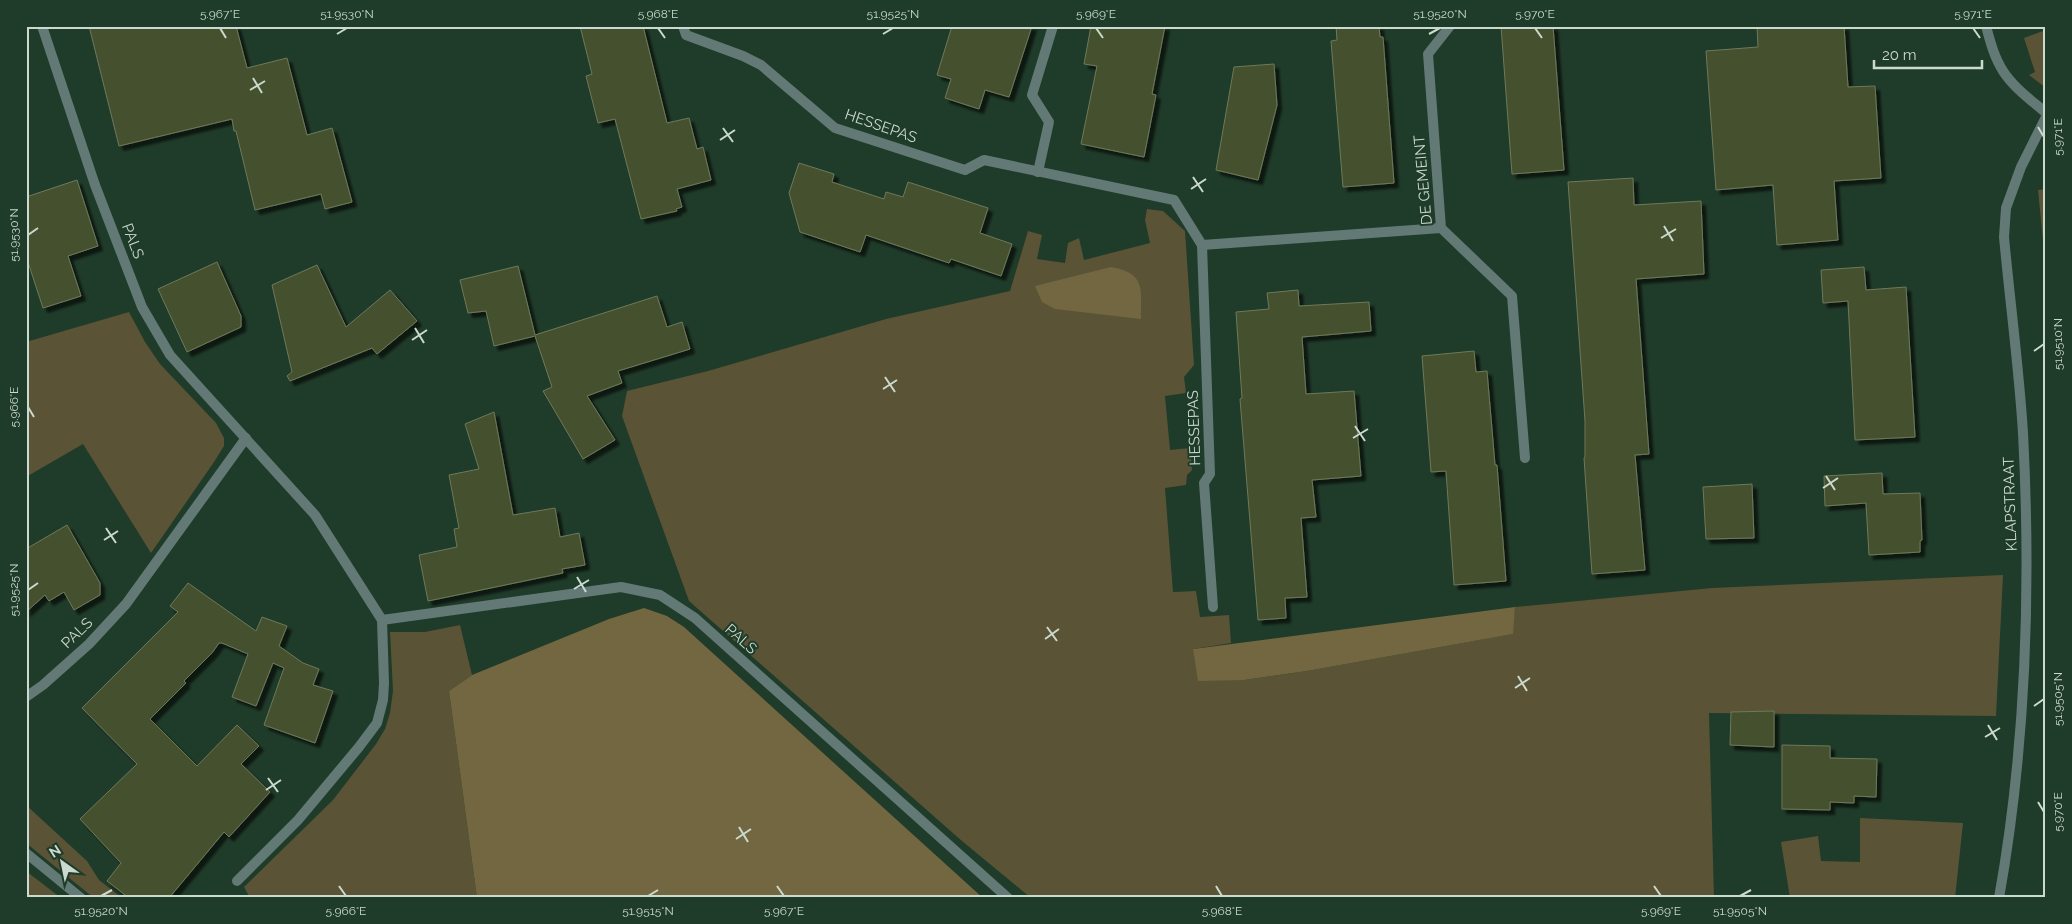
<svg xmlns="http://www.w3.org/2000/svg" width="2072" height="924" font-family="Raleway,sans-serif">
	<style>
		.green { fill: #5b5336 }
		.forest { fill: #726740 }
		.building { fill: #44512d; stroke: #6e795b; filter: url(#shadow) }
		.lines { fill: none; stroke-linecap: round; stroke-linejoin: round }
		.minor { stroke: #637975; stroke-width: 10 }
		.tertiary { stroke: #637975; stroke-width: 10 }
		.ticks { fill: none; stroke: #cadace; stroke-width: 2 }
		.labels { text-anchor: middle; stroke-width: 4; stroke-linejoin: round; paint-order: stroke }
		.street-label { font-size: 15px; fill: #cadace; stroke: #1f3b29 }
		.neatline { fill: none; stroke: #cadace; stroke-width: 2 }
		.ticks-label { font-size: 12px; text-anchor: middle; fill: #cadace }
	</style>
	<defs>
		<filter id="shadow"><feDropShadow dx="4.5" dy="4.5" stdDeviation="1" flood-color="#0009"/></filter>
	</defs>
	<rect width="100%" height="100%" fill="#1f3b29"/>
	<g class="green">
		<polygon points="2046,30 2046,88 2029,75 2035,72 2024,38"/>
		<polygon points="2046,189 2046,272 2038,190"/>
		<polygon points="1147,209 1163,211 1185,231 1194,365 1184,377 1186,393 1165,396 1170,450 1190,448 1192,470 1187,475 1186,485 1165,488 1173,592 1196,591 1200,617 1229,615 1231,643 1193,649 1244,680 1307,671 1512,634 1515,607 1712,588 2003,575 1996,716 1709,713 1714,898 1031,898 962,841 689,601 622,416 627,391 708,371 886,319 1010,291 1028,231 1042,235 1037,259 1065,263 1068,243 1079,238 1084,260 1150,243 1145,220"/>
		<polygon points="129,312 145,342 160,364 216,423 224,438 224,446 214,462 151,553 83,444 26,477 26,342"/>
		<polygon points="460,625 472,675 449,691 477,898 250,898 244,887 333,800 376,744 385,729 390,713 393,691 390,632 425,632"/>
		<polygon points="26,805 87,861 99,880 122,898 94,898 26,843"/>
		<polygon points="1860,818 1963,823 1955,898 1790,898 1781,842 1818,836 1821,861 1860,862"/>
		<polygon points="26,871 61,898 26,898"/>
	</g>
	<g class="forest">
		<path d="M1111,267C1146,273 1141,289 1141,319L1055,309L1042,302L1035,286Z"/>
		<polygon points="1515,607 1513,634 1307,671 1244,680 1198,681 1193,649"/>
		<polygon points="644,608 667,616 684,627 983,898 477,898 449,691 472,675 609,619"/>
	</g>
	<g class="building">
		<polygon points="89,26 236,26 247,68 287,58 307,135 332,128 352,202 325,209 321,194 255,210 236,131 234,131 232,119 119,146"/>
		<polygon points="580,26 643,26 667,123 689,118 697,149 703,147 711,180 677,189 682,207 676,209 677,211 641,219 615,119 598,123 586,76 592,74"/>
		<polygon points="952,26 1032,26 1009,97 985,90 979,109 945,98 951,79 937,75"/>
		<polygon points="1091,26 1165,26 1152,94 1156,95 1144,157 1081,144 1097,66 1084,64"/>
		<polygon points="1336,26 1379,26 1380,37 1383,37 1394,183 1343,187 1331,41 1337,40"/>
		<polygon points="1501,26 1553,26 1564,170 1512,174"/>
		<polygon points="1757,26 1844,26 1848,87 1875,86 1881,178 1834,181 1838,240 1777,245 1773,185 1716,190 1706,51 1758,47"/>
		<polygon points="1274,64 1277,105 1258,180 1216,170 1234,67"/>
		<polygon points="799,163 834,174 832,182 884,199 886,192 903,197 908,182 988,208 980,233 1012,244 1001,276 951,259 949,263 866,235 860,252 800,232 789,193"/>
		<polygon points="1633,178 1634,205 1701,201 1704,274 1636,279 1649,454 1635,455 1645,570 1592,574 1584,458 1585,457 1585,421 1568,182"/>
		<polygon points="77,180 98,246 68,256 81,296 43,308 26,256 26,197"/>
		<polygon points="217,262 241,316 241,327 187,352 158,289"/>
		<polygon points="317,265 346,327 390,290 417,321 377,354 372,348 290,381 287,376 292,372 272,285"/>
		<polygon points="518,266 535,335 657,296 667,327 682,322 690,349 618,371 622,383 587,396 615,440 583,459 543,391 552,387 535,336 494,346 486,311 468,313 460,280"/>
		<polygon points="1864,267 1866,290 1906,287 1915,437 1855,440 1848,301 1823,303 1821,270"/>
		<polygon points="1298,290 1299,306 1369,302 1371,331 1302,337 1306,394 1354,391 1361,476 1312,480 1316,517 1301,518 1307,597 1285,598 1286,618 1258,620 1240,399 1242,398 1236,312 1269,309 1267,293"/>
		<polygon points="1474,351 1476,372 1487,371 1495,465 1497,465 1506,581 1454,585 1446,471 1431,472 1422,356"/>
		<polygon points="494,412 513,515 555,508 560,537 579,533 585,565 562,569 563,573 428,601 419,555 457,547 454,529 459,528 449,475 479,469 465,424"/>
		<polygon points="1882,473 1883,494 1920,493 1922,540 1920,541 1920,552 1869,555 1866,503 1825,506 1824,476"/>
		<polygon points="1752,484 1754,538 1706,539 1703,487"/>
		<polygon points="67,525 100,583 100,595 74,610 64,592 49,601 45,595 26,612 26,549"/>
		<polygon points="188,583 256,631 262,617 287,626 279,646 303,663 319,669 313,685 333,691 315,743 264,725 284,668 273,663 256,706 232,697 248,654 222,643 219,643 212,653 184,681 186,683 150,719 197,766 237,725 259,746 241,764 270,792 229,837 224,832 169,898 129,898 107,881 121,863 80,819 137,764 82,708 178,612 170,606"/>
		<polygon points="1774,711 1774,747 1730,745 1731,712"/>
		<polygon points="1782,745 1830,746 1830,758 1877,759 1876,797 1854,796 1854,803 1830,802 1830,810 1782,809"/>
	</g>
	<g class="lines">
		<g class="minor">
			<polyline points="42,26 95,185 142,307 170,355 315,515 382,620 384,683 383,700 377,723 359,747 298,820 237,881"/>
			<polyline points="683,26 686,35 743,56 761,65 835,128 965,170 984,160 1174,200 1202,245 1210,474 1204,483 1213,607"/>
			<polyline points="1450,26 1428,54 1441,228 1512,296 1525,458"/>
			<polyline points="1038,172 1049,122 1032,95 1053,26"/>
			<polyline points="1202,245 1441,228"/>
			<polyline points="382,620 621,587 660,595 695,618 1008,898"/>
			<polyline points="26,697 43,685 89,644 126,604 246,438"/>
			<path d="M1999,898C2026,747 2031,586 2023,433C2019,368 2010,302 2004,237L2006,208L2021,167L2046,117"/>
		</g>
		<g class="tertiary">
			<path d="M1986,26C1990,41 1994,57 2003,71C2013,87 2031,100 2046,113"/>
			<polyline points="26,853 81,898"/>
		</g>
	</g>
	<path class="ticks" d="M220,28L226,38M658,28L665,38M1096,28L1103,38M1535,28L1542,38M1973,28L1980,38M337,34L347,28M883,34L893,28M1429,34L1440,28M253,78L262,93M250,90L265,81M2038,127L2044,137M723,128L733,142M720,140L735,130M1193,177L1203,192M1191,189L1206,179M1664,226L1673,241M28,235L38,228M1661,238L1676,229M415,328L424,343M412,340L427,330M2034,351L2044,344M885,377L895,392M883,389L897,380M28,407L34,417M1355,426L1365,441M1353,438L1368,429M1826,476L1835,490M1823,488L1838,478M106,528L116,543M104,540L118,531M577,577L586,592M574,589L589,580M28,590L38,583M1047,627L1057,641M1045,639L1059,629M1518,676L1527,691M1515,688L1530,678M2034,706L2044,699M1988,725L1997,740M1985,737L2000,728M268,778L278,792M266,790L281,780M2038,802L2044,812M739,827L748,842M736,839L751,829M339,886L346,896M777,886L784,896M1216,886L1222,896M1654,886L1661,896M101,896L112,890M648,896L658,890M1740,896L1751,890"/>
	<g class="labels">
		<g class="street-label">
			<text transform="translate(881 126) rotate(19)" y="5">HESSEPAS</text>
			<text transform="translate(1423 180) rotate(-95)" y="5">DE GEMEINT</text>
			<text transform="translate(133 241) rotate(69)" y="5">PALS</text>
			<text transform="translate(1194 428) rotate(-92)" y="5">HESSEPAS</text>
			<text transform="translate(2010 504) rotate(-92)" y="5">KLAPSTRAAT</text>
			<text transform="translate(77 633) rotate(-44)" y="5">PALS</text>
			<text transform="translate(741 639) rotate(42)" y="5">PALS</text>
		</g>
	</g>
	<rect width="2072" height="924" fill="none" stroke="#1f3b29" stroke-width="55"/>
	<g transform="translate(62 862) rotate(327)" stroke="#1f3b29" stroke-width="4" paint-order="stroke">
	<path d="M0-4L9 19L0 12L-9 19Z" fill="#cadace"/>
	<text y="-8" font-size="14" font-weight="bold" text-anchor="middle" fill="#cadace">N</text>
	</g>
	<path d="M1874 60v8h108v-8" fill="none" stroke="#cadace" stroke-width="2.5"/>
	<text x="1882" y="60" font-size="15" fill="#cadace" stroke="#1f3b29" stroke-width="4" paint-order="stroke">20 m</text>
	<rect x="28" y="28" width="2016" height="868" class="neatline"/>
	<g class="ticks-label">
		<text x="220" y="18">5.967°E</text>
		<text x="347" y="18">51.9530°N</text>
		<text x="658" y="18">5.968°E</text>
		<text x="893" y="18">51.9525°N</text>
		<text x="1096" y="18">5.969°E</text>
		<text x="1440" y="18">51.9520°N</text>
		<text x="1535" y="18">5.970°E</text>
		<text x="1973" y="18">5.971°E</text>
		<text transform="translate(2058 137) rotate(-90)" y="4">5.971°E</text>
		<text transform="translate(14 235) rotate(-90)" y="4">51.9530°N</text>
		<text transform="translate(2058 344) rotate(-90)" y="4">51.9510°N</text>
		<text transform="translate(14 407) rotate(-90)" y="4">5.966°E</text>
		<text transform="translate(14 590) rotate(-90)" y="4">51.9525°N</text>
		<text transform="translate(2058 699) rotate(-90)" y="4">51.9505°N</text>
		<text transform="translate(2058 812) rotate(-90)" y="4">5.970°E</text>
		<text x="101" y="915">51.9520°N</text>
		<text x="346" y="915">5.966°E</text>
		<text x="648" y="915">51.9515°N</text>
		<text x="784" y="915">5.967°E</text>
		<text x="1222" y="915">5.968°E</text>
		<text x="1661" y="915">5.969°E</text>
		<text x="1740" y="915">51.9505°N</text>
	</g>
</svg>
